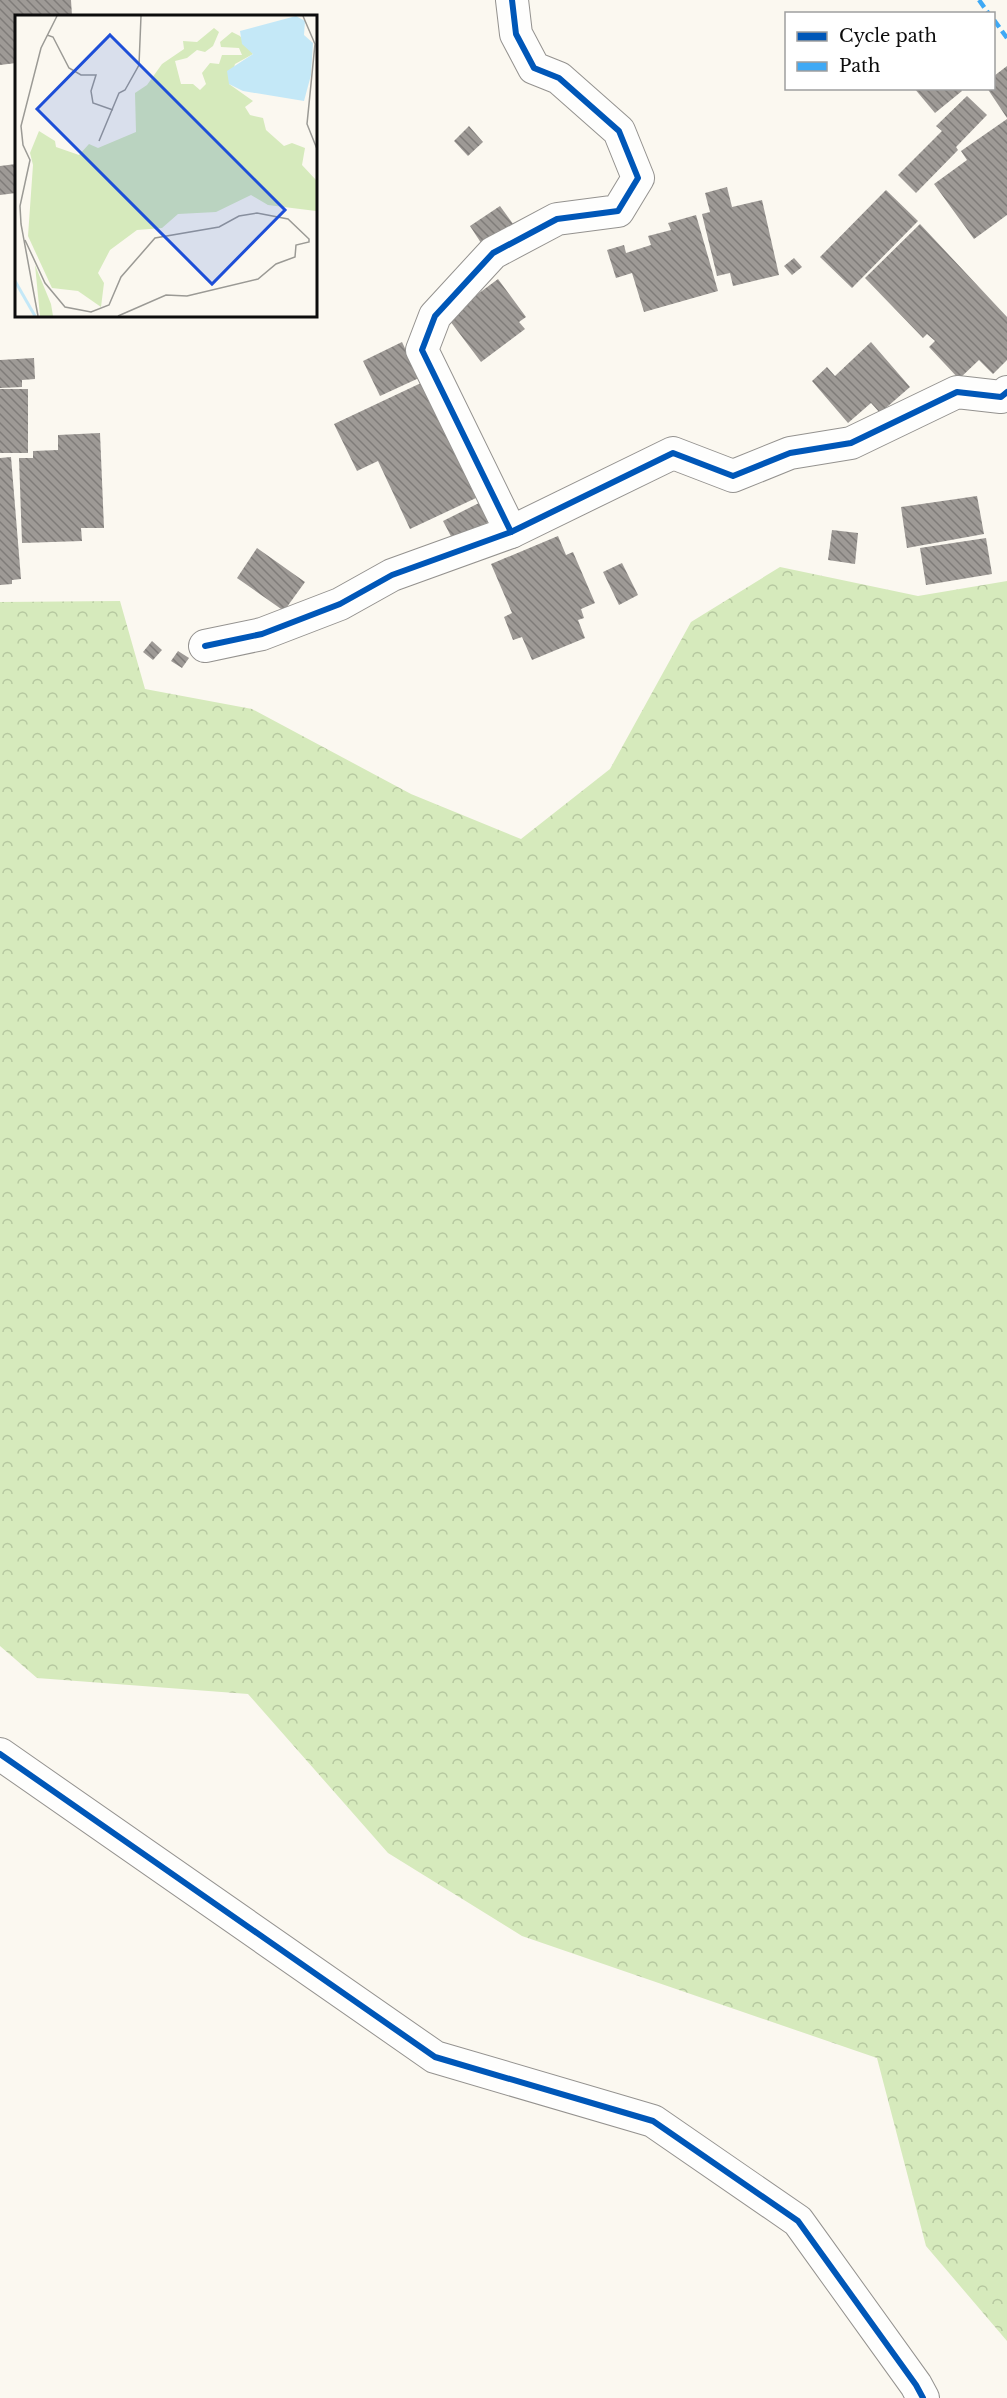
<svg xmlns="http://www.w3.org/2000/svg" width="1007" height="2398" font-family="'Libre Baskerville',serif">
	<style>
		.forest { fill: url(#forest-crowns) }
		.building { fill: url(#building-back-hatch) }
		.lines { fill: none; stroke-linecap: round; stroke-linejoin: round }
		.street-casing { stroke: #94928f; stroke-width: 34 }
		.street { stroke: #fefefd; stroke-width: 32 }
		.quiet { stroke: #3fa9f5; stroke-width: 4.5; stroke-dasharray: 9 4.5; stroke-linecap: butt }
		.cycleway-casing { stroke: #fff; stroke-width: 10 }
		.cycleway { stroke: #0057b8; stroke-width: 6 }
		.inset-river { fill: none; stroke: #c4e8f7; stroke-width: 3 }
		.inset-road { fill: none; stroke: #9b9a95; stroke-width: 1.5 }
		.view { fill: #1d4ed8; fill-opacity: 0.15; stroke: #1d4ed8; stroke-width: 3 }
		.inset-edge { fill: none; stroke: #0c0c0c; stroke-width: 3 }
	</style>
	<defs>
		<pattern id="forest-crowns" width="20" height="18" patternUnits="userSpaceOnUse" patternTransform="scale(1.5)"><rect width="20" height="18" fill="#d6eabc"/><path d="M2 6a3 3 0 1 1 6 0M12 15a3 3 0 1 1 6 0" fill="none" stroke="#b6c8a0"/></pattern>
		<pattern id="building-back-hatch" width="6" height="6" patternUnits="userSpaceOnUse" patternTransform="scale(1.5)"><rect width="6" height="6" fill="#9e9a96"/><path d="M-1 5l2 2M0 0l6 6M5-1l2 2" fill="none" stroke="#7f7c79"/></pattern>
	</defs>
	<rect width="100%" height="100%" fill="#fbf8f0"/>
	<polygon class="forest" points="780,567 918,596 1007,581 1007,2341 926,2246 877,2058 522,1936 388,1853 248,1694 37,1678 0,1646 0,602 120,601 145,689 252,709 411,794 521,839 610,769 691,622"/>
	<g class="building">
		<polygon points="0,0 71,0 72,16 16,16 16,63 0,65"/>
		<polygon points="1007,66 1007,118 987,88 994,88 994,76"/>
		<polygon points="914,88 960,88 962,91 935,113"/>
		<polygon points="967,96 987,115 956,147 958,150 916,193 898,175 942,131 936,126"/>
		<polygon points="1007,119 1007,215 974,239 934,184 967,160 961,151"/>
		<polygon points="469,126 483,142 468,156 454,141"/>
		<polygon points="16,164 16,193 0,195 0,166"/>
		<polygon points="727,187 732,207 762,200 779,275 733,286 730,273 717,276 702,214 710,212 705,193"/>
		<polygon points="886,190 918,221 852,288 820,257"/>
		<polygon points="500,206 516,228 485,249 470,226"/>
		<polygon points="696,215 718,291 644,312 632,273 616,278 607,250 624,245 626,253 651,245 648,236 671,230 668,223"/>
		<polygon points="920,224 1007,317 1007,360 993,374 979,360 959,379 929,347 935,341 927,334 923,338 865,278"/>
		<polygon points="794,258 802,267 792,275 784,266"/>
		<polygon points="498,279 526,317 519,322 525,329 481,362 447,317"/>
		<polygon points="402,342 419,378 380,396 363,361"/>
		<polygon points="871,342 910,387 880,413 871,403 848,423 812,381 827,367 835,376"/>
		<polygon points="34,358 35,379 22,380 22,387 0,388 0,360"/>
		<polygon points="421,383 476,498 410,529 378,461 357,471 334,424"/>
		<rect x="0" y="389" width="28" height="64"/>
		<polygon points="100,433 104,528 81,528 82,541 22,543 19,458 33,458 33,451 58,450 58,435"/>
		<polygon points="11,457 21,579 12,580 12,584 0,585 0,458"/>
		<polygon points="977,496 984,534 907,548 901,507"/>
		<polygon points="479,503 488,522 453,540 443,521"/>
		<polygon points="832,530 858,533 855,564 828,560"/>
		<polygon points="558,536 566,555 573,552 595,603 581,609 584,618 578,620 585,638 532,660 522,637 513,640 504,617 512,613 491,564"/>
		<polygon points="986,538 992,574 926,585 920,548"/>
		<polygon points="257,548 305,582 284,611 237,578"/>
		<polygon points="622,563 638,595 619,605 603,572"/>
		<polygon points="152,641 162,650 153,660 143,652"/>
		<polygon points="178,651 189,658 182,668 171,661"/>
	</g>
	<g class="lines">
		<defs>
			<g id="street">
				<polyline points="511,532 422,350 435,316 493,253 557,219 618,211 638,178 619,131 559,78 534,68 516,34 512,0"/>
				<polyline points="205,646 262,634 340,604 392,575 511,532 673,453 733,476 790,453 851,443 957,392 1001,397 1007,392"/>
				<polyline points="0,1754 435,2057 653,2121 798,2221 916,2385 923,2398"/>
			</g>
		</defs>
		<use href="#street" class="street-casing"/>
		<use href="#street" class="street"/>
		<g class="quiet">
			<polyline points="979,0 989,14"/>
			<polyline points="994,20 1007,38"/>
		</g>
		<defs>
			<g id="cycleway">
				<polyline points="511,532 422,350 435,316 493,253 557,219 618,211 638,178 619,131 559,78 534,68 516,34 512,0"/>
				<polyline points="205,646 262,634 340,604 392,575 511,532 673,453 733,476 790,453 851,443 957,392 1001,397 1007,392"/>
				<polyline points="0,1754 435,2057 653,2121 798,2221 916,2385 923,2398"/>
			</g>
		</defs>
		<use href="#cycleway" class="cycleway-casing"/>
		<use href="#cycleway" class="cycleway"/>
	</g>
	<g transform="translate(15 15)">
		<rect width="302" height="302" fill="#fbf8f0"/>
		<path d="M199,13L204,17L198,31L190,37L182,35L172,43L160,46L166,69H178L185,75L191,69L187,58L195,48L204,49L207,40H227L224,33L206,32L205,27L217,17L225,21L238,39L220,49L214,69L238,86L230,92L235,100L248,103L251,115L269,131L277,128L290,133L287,150L301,165V196L253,190L236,180L201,197L163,199L147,213L122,215L95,235L83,258L89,268L86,292L63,276L37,273L13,221L18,150L15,138L24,116L40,126L41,132L64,140L74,129L83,133L121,117L120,78L132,70L147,49L169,34L168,26L182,27ZM20,250L36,289L38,301H25Z" fill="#d6eabc"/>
		<path d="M281,1L290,6L289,20L298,28L296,60L289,86L228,76L214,69L212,56L238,39L227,29L225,16Z" fill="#c4e8f7"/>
		<path class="inset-river" d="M0,266L20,301"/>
		<path class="inset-road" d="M288,1L300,29L292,109L302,134M32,20L38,22L54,53L66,60H81L76,76L78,88L98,95M84,126L104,78L110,75L124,50L126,1M10,225L30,268L50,292L76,297L94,290L106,262L140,223L204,212L224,201L242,198L273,204L294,224V227L281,230L280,242L261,249L243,264L172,281L151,280L103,301M23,301L6,209L5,191L15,145L8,130L6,111L26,33L42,1"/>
		<path class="view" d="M95,20L270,195L197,269L22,94Z"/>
		<rect width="302" height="302" class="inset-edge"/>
	</g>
	<rect x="785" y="12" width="210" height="78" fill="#ffffff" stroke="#9e9e9e" stroke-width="1.5"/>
	<rect x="797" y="32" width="30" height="9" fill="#0057b8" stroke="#9e9e9e" stroke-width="1.5"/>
	<text x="839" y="42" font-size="18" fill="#0c0c0c">Cycle path</text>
	<rect x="797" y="62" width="30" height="9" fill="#3fa9f5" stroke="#9e9e9e" stroke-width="1.5"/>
	<text x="839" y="72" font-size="18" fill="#0c0c0c">Path</text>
</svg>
